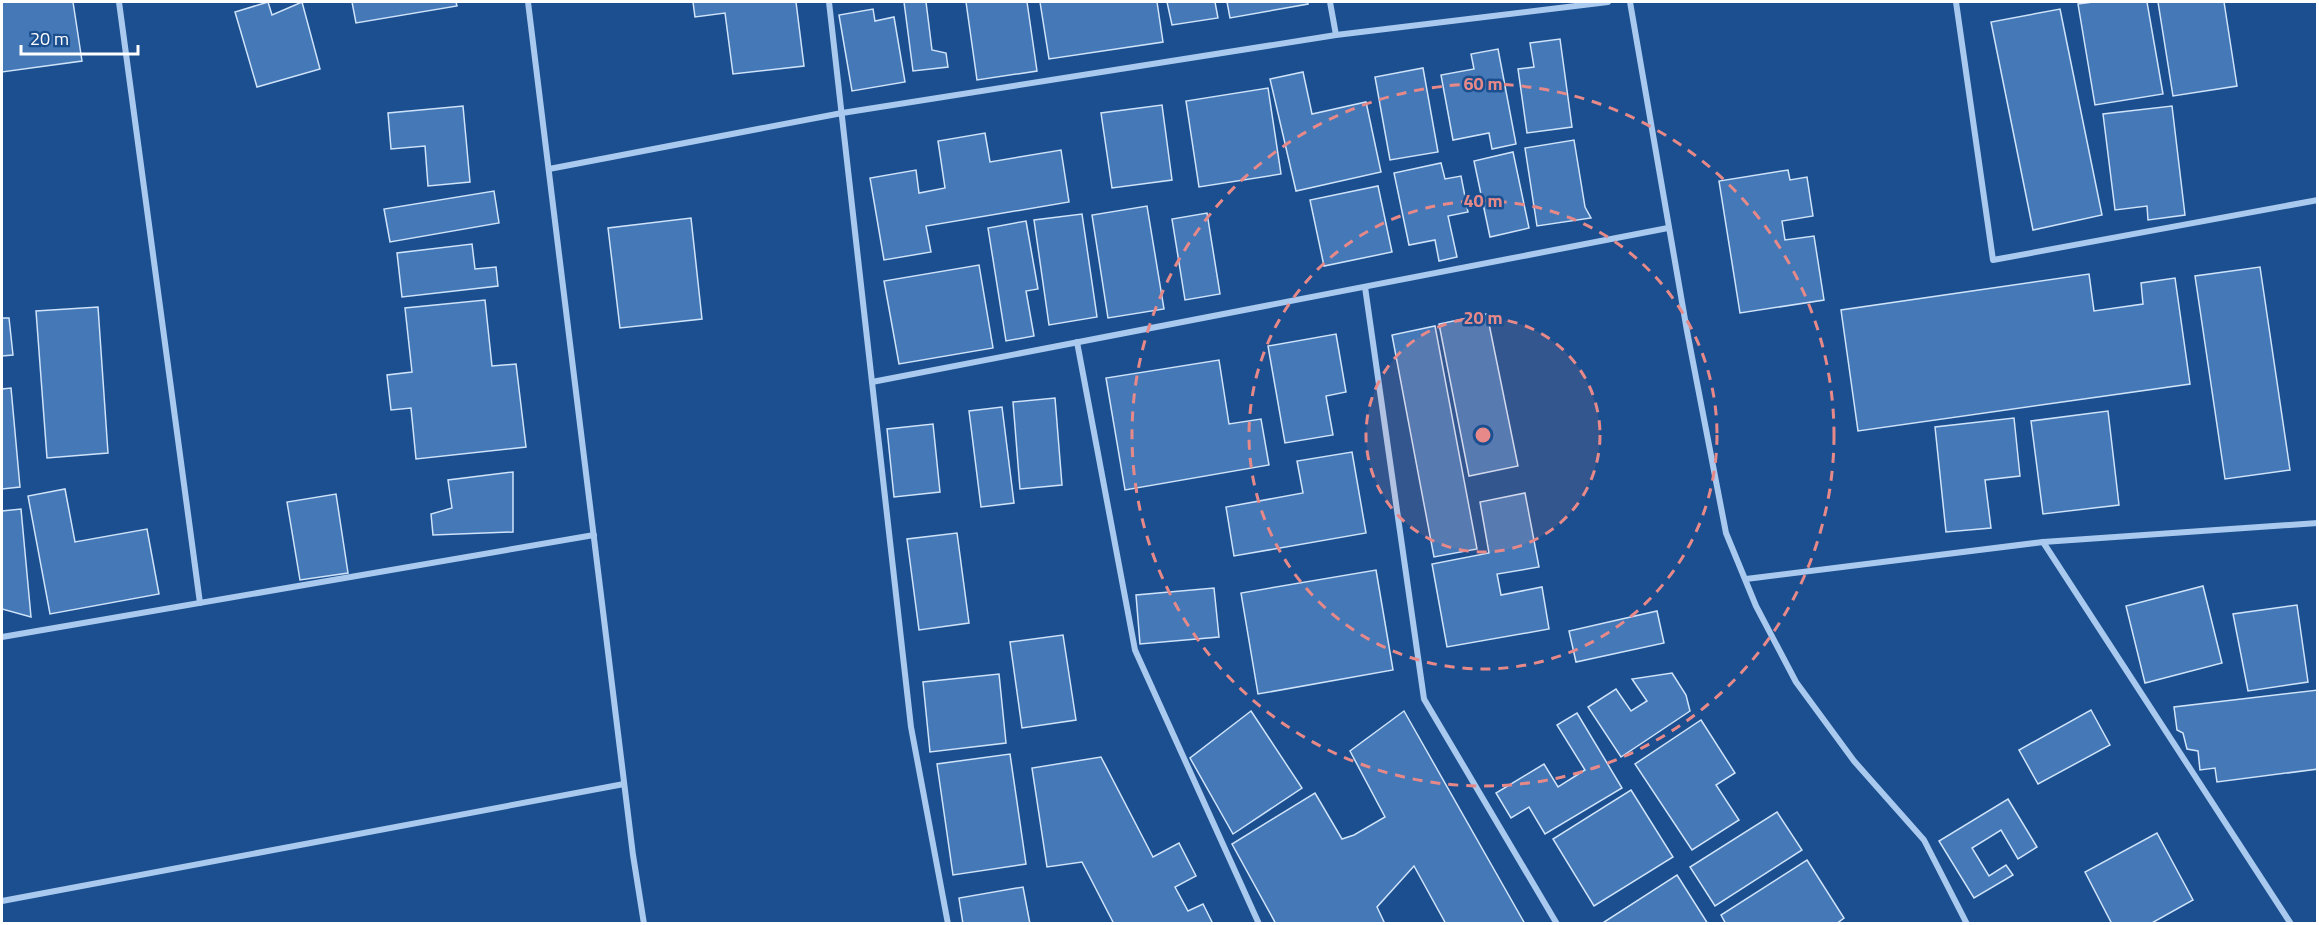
<svg xmlns="http://www.w3.org/2000/svg" width="2319" height="925" font-family="'Titillium Web',sans-serif">
	<style>
		.building { fill: #4478b7; stroke: #cfe3fa; stroke-width: 1.5 }
		.lines { fill: none; stroke-linecap: round; stroke-linejoin: round }
		.minor { stroke: #a9c9ee; stroke-width: 6 }
		.ring { fill: none; stroke: #e88989; stroke-width: 3; stroke-dasharray: 10 8 }
		.centre { fill: #e88989; stroke: #1b4f8f; stroke-width: 3 }
		.ring-label { font-size: 18px; text-anchor: middle; font-weight: bold; fill: #e88989; stroke: #1b4f8f; stroke-width: 5; stroke-linejoin: round; paint-order: stroke }
	</style>
	<rect width="100%" height="100%" fill="#1b4f8f"/>
	<g class="building">
		<polygon points="2,2 73,2 82,61 2,72"/>
		<polygon points="268,2 272,15 302,2 320,69 257,87 235,12"/>
		<polygon points="352,2 456,2 457,6 356,23"/>
		<polygon points="693,2 799,2 796,2 804,66 733,74 725,13 695,17"/>
		<polygon points="904,2 926,2 932,50 946,53 948,67 913,71"/>
		<polygon points="966,2 1027,2 1037,71 977,80"/>
		<polygon points="1040,2 1157,2 1163,42 1049,59"/>
		<polygon points="1167,2 1215,2 1218,18 1172,25"/>
		<polygon points="1227,2 1308,2 1308,4 1230,18"/>
		<polygon points="2093,2 2147,2 2163,94 2095,105 2078,4"/>
		<polygon points="2158,2 2224,2 2237,86 2173,96"/>
		<polygon points="873,9 875,21 894,17 905,82 852,91 839,15"/>
		<polygon points="2060,9 2102,215 2033,230 1991,22"/>
		<polygon points="1560,39 1572,127 1527,133 1518,69 1534,67 1530,43"/>
		<polygon points="1498,49 1516,144 1492,149 1489,133 1453,140 1441,75 1474,69 1471,54"/>
		<polygon points="1423,68 1438,152 1390,160 1375,77"/>
		<polygon points="1303,72 1312,114 1366,102 1381,172 1296,191 1270,79"/>
		<polygon points="1268,88 1281,174 1199,187 1186,101"/>
		<polygon points="1162,105 1172,180 1112,188 1101,113"/>
		<polygon points="463,106 470,182 428,186 425,146 391,149 388,113"/>
		<polygon points="2172,106 2185,215 2148,220 2147,206 2115,210 2103,114"/>
		<polygon points="985,133 990,162 1061,150 1069,202 926,226 931,252 884,260 870,178 916,170 919,193 945,188 938,141"/>
		<polygon points="1574,140 1585,207 1591,218 1537,226 1525,148"/>
		<polygon points="1513,152 1529,228 1490,237 1474,161"/>
		<polygon points="1441,163 1445,179 1461,176 1468,212 1448,216 1457,257 1439,261 1435,240 1409,245 1394,173"/>
		<polygon points="1788,170 1790,180 1807,177 1813,216 1782,221 1785,240 1814,236 1824,300 1740,313 1719,181"/>
		<polygon points="1378,186 1392,252 1324,266 1310,200"/>
		<polygon points="494,191 499,223 390,242 384,209"/>
		<polygon points="1147,206 1164,309 1108,318 1092,215"/>
		<polygon points="1207,213 1220,294 1185,300 1172,219"/>
		<polygon points="1082,214 1097,317 1049,325 1034,220"/>
		<polygon points="691,218 702,319 620,328 608,228"/>
		<polygon points="1026,221 1038,289 1026,291 1034,336 1006,341 988,228"/>
		<polygon points="472,244 475,269 496,267 498,286 402,297 397,253"/>
		<polygon points="979,265 993,348 899,364 884,281"/>
		<polygon points="2260,267 2290,470 2225,479 2195,276"/>
		<polygon points="2089,274 2094,311 2143,304 2141,283 2175,278 2190,384 1858,431 1841,310"/>
		<polygon points="485,300 492,366 516,364 526,447 416,459 411,408 391,410 387,375 412,372 405,308"/>
		<polygon points="98,307 108,453 47,458 36,311"/>
		<polygon points="1487,314 1518,466 1469,476 1439,324"/>
		<polygon points="2,318 9,318 13,355 2,356"/>
		<polygon points="1435,326 1477,549 1434,557 1392,335"/>
		<polygon points="1336,334 1346,392 1326,396 1333,435 1285,443 1268,346"/>
		<polygon points="1219,360 1229,424 1261,419 1269,465 1125,490 1106,378"/>
		<polygon points="11,388 20,487 2,489 2,389"/>
		<polygon points="1055,398 1062,485 1020,489 1013,402"/>
		<polygon points="1002,407 1014,503 981,507 969,411"/>
		<polygon points="2108,411 2119,505 2043,514 2031,421"/>
		<polygon points="2014,418 2020,476 1985,480 1991,528 1946,532 1935,427"/>
		<polygon points="933,424 940,492 894,497 887,429"/>
		<polygon points="1352,452 1366,533 1234,556 1226,507 1303,493 1297,461"/>
		<polygon points="513,472 513,532 433,535 431,514 452,508 448,480"/>
		<polygon points="65,489 75,542 147,529 159,594 50,614 28,496"/>
		<polygon points="1525,493 1539,567 1497,574 1501,595 1542,587 1549,629 1447,647 1432,564 1489,553 1480,502"/>
		<polygon points="336,494 348,573 300,580 287,502"/>
		<polygon points="21,509 31,617 2,609 2,511"/>
		<polygon points="957,533 969,623 919,630 907,539"/>
		<polygon points="1376,570 1393,670 1258,694 1241,593"/>
		<polygon points="2203,586 2222,663 2145,683 2126,606"/>
		<polygon points="1214,588 1219,637 1140,644 1136,595"/>
		<polygon points="2297,605 2308,682 2248,691 2233,614"/>
		<polygon points="1657,611 1664,643 1576,662 1569,631"/>
		<polygon points="1063,635 1076,720 1022,728 1010,642"/>
		<polygon points="1672,673 1686,695 1690,711 1621,757 1588,707 1616,689 1631,711 1647,701 1632,679"/>
		<polygon points="999,674 1006,743 930,752 923,682"/>
		<polygon points="2318,690 2318,769 2217,782 2215,768 2200,770 2198,751 2187,749 2183,733 2177,730 2174,707"/>
		<polygon points="2091,710 2110,745 2038,784 2019,750"/>
		<polygon points="1251,711 1302,788 1233,834 1190,758"/>
		<polygon points="1404,711 1525,924 1446,924 1414,866 1377,907 1385,924 1276,924 1232,844 1315,793 1342,839 1354,835 1385,817 1350,751"/>
		<polygon points="1577,713 1622,788 1545,834 1529,807 1511,818 1496,793 1544,764 1558,787 1585,770 1557,725"/>
		<polygon points="1701,720 1735,773 1716,785 1739,820 1692,850 1635,764"/>
		<polygon points="1010,754 1026,864 953,875 937,764"/>
		<polygon points="1101,757 1153,857 1179,843 1196,876 1175,887 1188,911 1203,904 1213,924 1114,924 1082,862 1047,867 1032,768"/>
		<polygon points="1631,790 1673,857 1594,906 1553,839"/>
		<polygon points="2008,799 2037,847 2018,859 2001,830 1972,848 1989,876 2006,865 2013,875 1974,898 1939,841"/>
		<polygon points="1777,812 1802,850 1715,906 1690,867"/>
		<polygon points="2157,833 2193,900 2150,924 2112,924 2085,872"/>
		<polygon points="1807,860 1844,918 1836,924 1726,924 1721,915"/>
		<polygon points="1677,875 1708,924 1601,924"/>
		<polygon points="1023,887 1030,924 963,924 959,898"/>
	</g>
	<g class="lines">
		<g class="minor">
			<polyline points="119,2 200,603"/>
			<polyline points="528,2 633,855 644,924"/>
			<polyline points="829,2 911,727 948,924"/>
			<polyline points="1330,2 1336,35"/>
			<polyline points="1630,2 1687,331 1726,533 1756,606 1796,682 1854,761 1924,840 1967,924"/>
			<polyline points="1956,2 1993,260 2318,200"/>
			<polyline points="549,169 842,113 1336,35 1608,2"/>
			<polyline points="1365,287 1424,699 1557,924"/>
			<polyline points="1077,342 1135,650 1259,924"/>
			<polyline points="872,382 1668,228"/>
			<polyline points="2043,542 2291,924"/>
			<polyline points="1746,579 2043,542 2318,523"/>
			<polyline points="2,637 594,535"/>
			<polyline points="2,901 624,784"/>
		</g>
	</g>
	<circle cx="1483" cy="435" r="117" fill="#e88989" fill-opacity=".12"/>
	<g class="ring">
		<circle cx="1483" cy="435" r="117"/>
		<circle cx="1483" cy="435" r="234"/>
		<circle cx="1483" cy="435" r="351"/>
	</g>
	<circle cx="1483" cy="435" r="9" class="centre"/>
	<g class="ring-label">
		<text x="1483" y="90">60 m</text>
		<text x="1483" y="207">40 m</text>
		<text x="1483" y="324">20 m</text>
	</g>
	<rect width="2319" height="925" fill="none" stroke="#ffffff" stroke-width="6"/>
	<path d="M21 45v9h117v-9" fill="none" stroke="#ffffff" stroke-width="3"/>
	<text x="30" y="45" font-size="18" fill="#ffffff" stroke="#1b4f8f" stroke-width="4.5" paint-order="stroke">20 m</text>
</svg>
